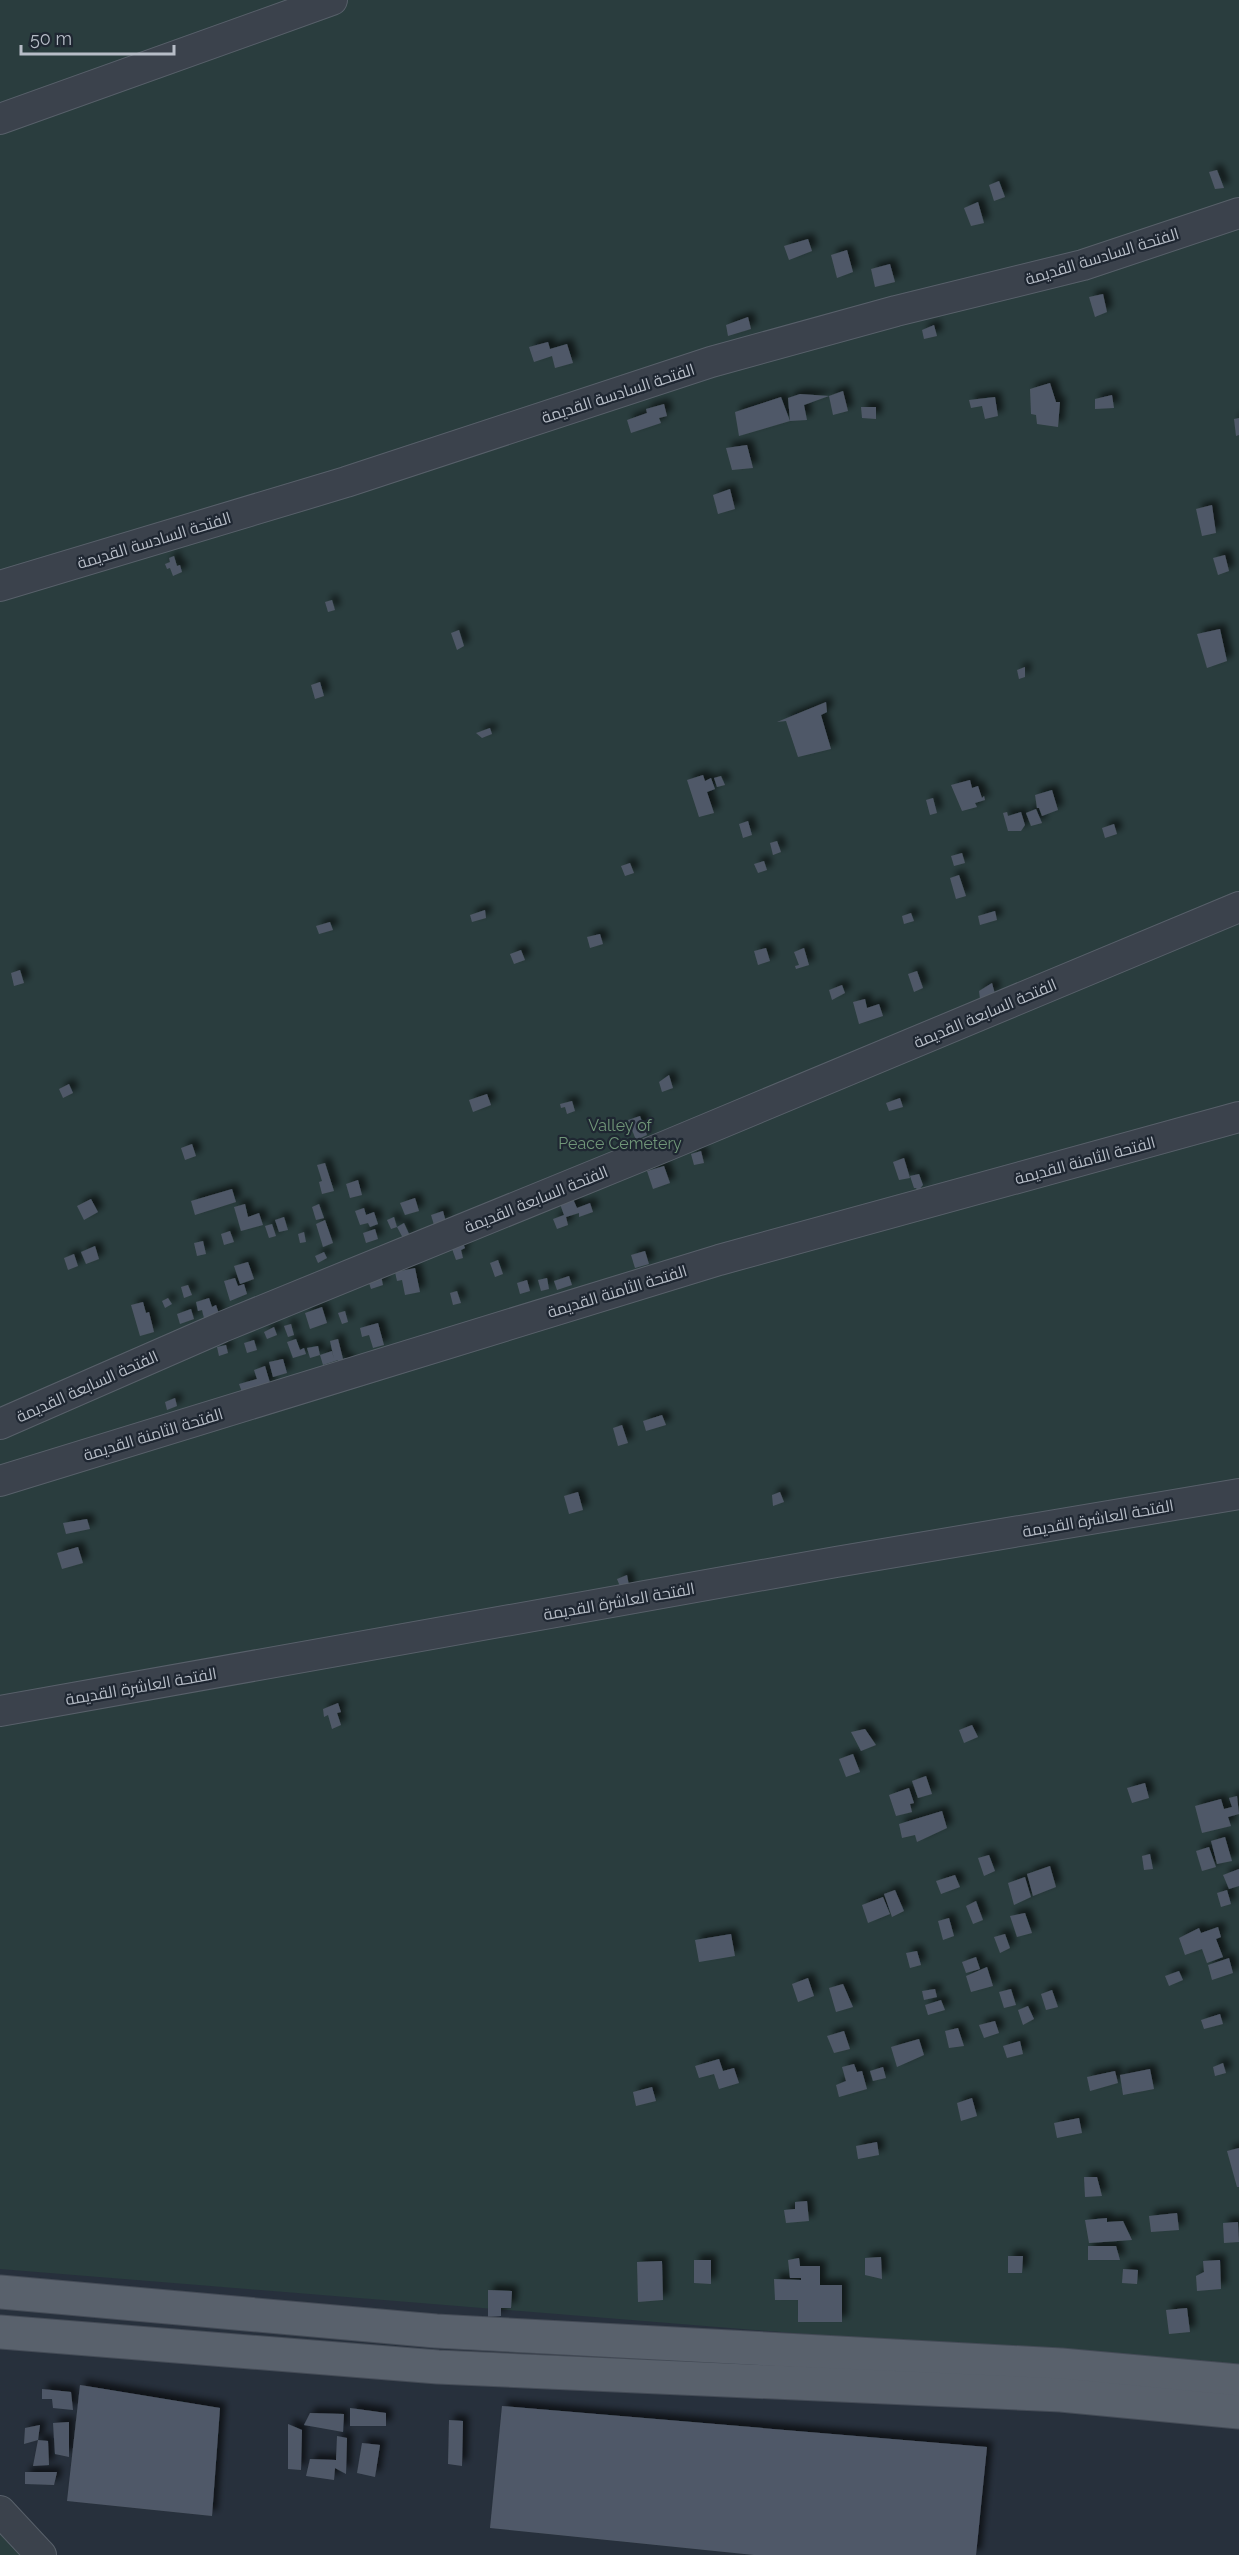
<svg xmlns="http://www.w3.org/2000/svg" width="1239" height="2555" font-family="Raleway,Cairo,sans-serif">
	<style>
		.green { fill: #2a3d3e }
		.building { fill: #505967; filter: url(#shadow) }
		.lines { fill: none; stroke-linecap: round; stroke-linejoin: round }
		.minor-casing { stroke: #58606a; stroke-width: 32 }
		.major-casing { stroke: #444b56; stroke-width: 35 }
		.minor { stroke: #3b424c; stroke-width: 30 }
		.major { stroke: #59616c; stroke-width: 33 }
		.labels { text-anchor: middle; stroke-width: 4.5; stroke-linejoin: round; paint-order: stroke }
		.street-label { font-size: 16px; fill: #b7bdc7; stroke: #1f2732 }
		.park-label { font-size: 16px; fill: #709678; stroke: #1f2732 }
	</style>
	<defs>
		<filter id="shadow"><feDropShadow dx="5.5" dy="-5.5" stdDeviation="3" flood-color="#0009"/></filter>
	</defs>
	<rect width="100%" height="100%" fill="#27303c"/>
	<g class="green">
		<polygon points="0,0 1239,0 1239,2369 0,2269"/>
		<polygon points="0,2524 29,2555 0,2555"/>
	</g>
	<g class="building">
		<polygon points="1217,170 1224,188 1215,189 1209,172"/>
		<polygon points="999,181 1005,197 994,201 989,185"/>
		<polygon points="978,202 984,223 971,226 964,208"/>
		<polygon points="808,239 812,251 789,260 784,246"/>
		<polygon points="847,250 853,272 837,278 831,255"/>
		<polygon points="890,264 895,282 875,287 871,269"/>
		<polygon points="1103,294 1107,312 1095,317 1089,297"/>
		<polygon points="748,317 751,329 728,336 726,325"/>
		<polygon points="934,325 937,336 924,339 922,330"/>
		<polygon points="548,342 550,349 567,344 573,363 555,368 552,356 534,362 529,347"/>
		<polygon points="1050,383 1056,402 1060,402 1058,427 1037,424 1036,415 1031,414 1030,389"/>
		<polygon points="843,391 848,411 833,415 829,396"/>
		<polygon points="800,394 829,396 804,405 807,420 790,421 788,398"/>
		<polygon points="1112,395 1114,408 1095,409 1095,399"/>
		<polygon points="781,397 790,421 739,436 735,412"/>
		<polygon points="995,397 998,416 985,419 982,406 971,408 969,400"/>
		<polygon points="664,404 667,416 659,418 661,423 631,433 627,420 647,413 646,409"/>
		<polygon points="861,407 876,407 876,419 862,418"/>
		<polygon points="1239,418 1239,435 1236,436 1234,419"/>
		<polygon points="747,445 753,468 732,470 726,448"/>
		<polygon points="730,489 735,509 718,514 713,495"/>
		<polygon points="1212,505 1216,533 1202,536 1196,509"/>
		<polygon points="1225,555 1229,571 1218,575 1213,558"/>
		<polygon points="174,556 177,566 180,565 182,572 173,576 170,568 167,569 165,564 170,562 169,558"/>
		<polygon points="332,600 335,610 328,612 325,602"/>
		<polygon points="1220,629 1227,661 1207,668 1197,634"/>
		<polygon points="459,630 464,646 457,650 451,633"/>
		<polygon points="1025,667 1025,677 1019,679 1017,670"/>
		<polygon points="320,682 324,696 315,699 311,685"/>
		<polygon points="826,702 827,712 821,715 831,749 798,757 786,721 777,722"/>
		<polygon points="490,728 492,734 482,738 476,733"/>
		<polygon points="703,775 705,781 711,778 715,789 707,792 714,813 699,817 687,780"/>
		<polygon points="721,776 725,785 717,787 714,778"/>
		<polygon points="970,780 972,788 978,786 982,798 984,796 985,800 975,803 977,807 962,811 951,785"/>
		<polygon points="1052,790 1058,810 1042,816 1039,808 1037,808 1035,795"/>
		<polygon points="933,798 937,813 930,815 926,800"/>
		<polygon points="1036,809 1042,823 1031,826 1026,813"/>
		<polygon points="1007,812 1008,816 1021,812 1025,825 1021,831 1008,831 1003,813"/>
		<polygon points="748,821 752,835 743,838 739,824"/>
		<polygon points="1114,824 1117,834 1105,838 1102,828"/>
		<polygon points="777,841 781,852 773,855 770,843"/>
		<polygon points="962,853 965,863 954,866 951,856"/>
		<polygon points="764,861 767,870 758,873 754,864"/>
		<polygon points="630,863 634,873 625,876 621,866"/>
		<polygon points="959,875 966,896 956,899 950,878"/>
		<polygon points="485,910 486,918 472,922 470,915"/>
		<polygon points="995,911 997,920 980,925 978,916"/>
		<polygon points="911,913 914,921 904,924 902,916"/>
		<polygon points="330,922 333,930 319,934 316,926"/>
		<polygon points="600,934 603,944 590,948 587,937"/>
		<polygon points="766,948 770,961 758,965 754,951"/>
		<polygon points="804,948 809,965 796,969 795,966 799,965 794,952"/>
		<polygon points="521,950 525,960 514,964 510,954"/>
		<polygon points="20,970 24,983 14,986 11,973"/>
		<polygon points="917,971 923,988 914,992 908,974"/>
		<polygon points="992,983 995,994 980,999 979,991"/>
		<polygon points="842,985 845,993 832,1000 829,990"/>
		<polygon points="865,999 867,1008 879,1004 883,1016 859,1024 853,1002"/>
		<polygon points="669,1075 673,1088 662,1092 659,1082"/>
		<polygon points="69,1084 73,1093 63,1098 59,1089"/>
		<polygon points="487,1094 491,1105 473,1112 469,1100"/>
		<polygon points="900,1098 903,1107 889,1111 886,1103"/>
		<polygon points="572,1101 575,1111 567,1114 565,1107 561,1108 560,1104"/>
		<polygon points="640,1116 647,1135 636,1140 628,1120"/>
		<polygon points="192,1144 196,1156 185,1160 181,1148"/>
		<polygon points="701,1151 704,1163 694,1165 691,1154"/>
		<polygon points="904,1158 910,1178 899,1180 893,1162"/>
		<polygon points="325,1163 334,1191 322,1194 319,1182 322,1181 317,1165"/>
		<polygon points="664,1166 670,1183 653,1189 647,1171"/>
		<polygon points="919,1174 923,1185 918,1191 916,1188 914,1188 910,1176"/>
		<polygon points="358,1180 362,1195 350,1198 346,1184"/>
		<polygon points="232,1189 236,1202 195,1215 191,1201"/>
		<polygon points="415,1198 419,1211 405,1215 400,1203"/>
		<polygon points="91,1199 98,1212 84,1220 77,1206"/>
		<polygon points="573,1199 577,1208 590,1203 593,1212 579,1217 579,1213 566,1217 568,1225 557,1229 553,1219 564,1215 560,1204"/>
		<polygon points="245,1204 248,1217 259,1213 263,1225 241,1231 234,1207"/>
		<polygon points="319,1204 324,1218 316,1220 312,1207"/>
		<polygon points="364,1208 366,1215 374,1212 378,1224 370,1227 368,1223 360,1225 355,1211"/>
		<polygon points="443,1211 446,1222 434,1225 431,1215"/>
		<polygon points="284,1217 288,1230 279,1232 275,1220"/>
		<polygon points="394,1217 397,1227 391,1229 387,1220"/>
		<polygon points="325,1220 333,1243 323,1247 316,1224"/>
		<polygon points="404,1223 410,1236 404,1240 397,1227"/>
		<polygon points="272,1224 276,1236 269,1238 265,1226"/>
		<polygon points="375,1229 378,1239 366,1243 363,1233"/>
		<polygon points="230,1231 234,1242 224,1245 221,1234"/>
		<polygon points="304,1232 306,1242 300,1243 298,1234"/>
		<polygon points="203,1241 206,1254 197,1256 194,1243"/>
		<polygon points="462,1241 465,1248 461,1250 463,1258 456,1260 451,1246"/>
		<polygon points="95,1246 99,1259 86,1264 81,1252"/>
		<polygon points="645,1251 649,1264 635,1268 631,1255"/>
		<polygon points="324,1252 327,1258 318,1263 315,1256"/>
		<polygon points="74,1254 78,1266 68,1270 64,1258"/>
		<polygon points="498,1260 503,1274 495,1277 490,1263"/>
		<polygon points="248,1262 254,1279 240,1284 234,1266"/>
		<polygon points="415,1268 420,1292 405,1295 402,1280 397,1281 395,1272"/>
		<polygon points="381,1276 383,1285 371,1289 368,1280"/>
		<polygon points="569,1276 572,1285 557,1290 554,1281"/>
		<polygon points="235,1278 238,1286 244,1284 247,1294 230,1301 224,1281"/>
		<polygon points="547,1278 549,1289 541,1291 538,1280"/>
		<polygon points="527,1280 530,1291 520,1294 517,1283"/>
		<polygon points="188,1285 192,1295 184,1298 181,1287"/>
		<polygon points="457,1291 461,1303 453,1305 450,1293"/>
		<polygon points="168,1298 172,1304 165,1308 162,1301"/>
		<polygon points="209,1298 212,1307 216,1305 220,1317 205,1322 202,1310 198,1311 196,1302"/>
		<polygon points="143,1302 146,1313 149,1312 154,1332 140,1336 131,1305"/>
		<polygon points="322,1307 327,1323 310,1329 305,1313"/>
		<polygon points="191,1309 194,1319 180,1324 177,1314"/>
		<polygon points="345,1311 348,1322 342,1324 338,1313"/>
		<polygon points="378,1323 384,1345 373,1348 369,1335 362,1337 360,1328"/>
		<polygon points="291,1324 294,1335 288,1337 284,1326"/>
		<polygon points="274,1327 277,1335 267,1339 264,1332"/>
		<polygon points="296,1339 300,1350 304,1348 306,1354 293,1358 287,1342"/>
		<polygon points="338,1339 343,1359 348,1358 351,1370 341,1372 338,1360 323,1365 320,1355 310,1358 307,1348 318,1346 320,1355 332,1351 334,1359 330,1341"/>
		<polygon points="254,1340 257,1350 247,1353 244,1343"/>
		<polygon points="226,1345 228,1353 219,1356 217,1347"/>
		<polygon points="283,1359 287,1373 273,1377 269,1362"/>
		<polygon points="265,1366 271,1386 243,1395 239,1384 257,1379 254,1370"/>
		<polygon points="175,1398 177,1406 167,1410 165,1402"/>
		<polygon points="662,1415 666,1425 646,1431 643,1421"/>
		<polygon points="622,1425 628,1443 618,1446 613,1428"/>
		<polygon points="578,1492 583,1510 569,1514 564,1496"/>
		<polygon points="780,1492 784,1502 773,1506 772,1495"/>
		<polygon points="87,1519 90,1529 66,1534 63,1523"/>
		<polygon points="78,1547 83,1563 62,1569 57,1553"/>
		<polygon points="627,1575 631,1596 625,1599 617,1579"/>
		<polygon points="338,1703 341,1712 337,1713 341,1725 332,1729 328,1715 324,1717 323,1709"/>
		<polygon points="972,1725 978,1737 964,1743 959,1730"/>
		<polygon points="865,1729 876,1745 861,1751 851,1732"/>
		<polygon points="853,1754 860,1772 846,1777 839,1759"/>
		<polygon points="926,1776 932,1794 918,1798 912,1781"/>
		<polygon points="1145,1783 1149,1798 1132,1803 1127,1788"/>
		<polygon points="909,1788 914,1803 910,1804 912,1812 896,1816 889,1795"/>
		<polygon points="1237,1796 1239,1814 1228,1817 1231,1826 1202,1833 1195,1806 1221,1799 1224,1809 1232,1807 1229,1798"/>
		<polygon points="942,1811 947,1828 917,1842 915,1835 902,1838 899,1824"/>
		<polygon points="1225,1837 1232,1861 1217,1864 1211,1841"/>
		<polygon points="1209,1847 1216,1867 1202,1871 1196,1851"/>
		<polygon points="1150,1854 1153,1869 1144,1870 1142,1856"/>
		<polygon points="989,1855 995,1871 984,1876 978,1858"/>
		<polygon points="1050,1866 1056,1887 1033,1896 1027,1874"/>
		<polygon points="1239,1869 1239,1886 1229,1889 1223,1875"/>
		<polygon points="955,1875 960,1887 941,1894 936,1881"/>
		<polygon points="1025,1877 1031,1897 1014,1905 1008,1883"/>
		<polygon points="895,1890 904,1911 892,1917 884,1894"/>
		<polygon points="1227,1890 1231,1904 1221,1907 1217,1893"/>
		<polygon points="883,1897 890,1914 868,1923 862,1905"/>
		<polygon points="976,1901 983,1920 973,1924 966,1906"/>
		<polygon points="1025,1913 1032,1933 1017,1937 1010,1916"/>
		<polygon points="949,1918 954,1936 943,1940 938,1921"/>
		<polygon points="1218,1927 1221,1937 1216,1939 1223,1957 1207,1963 1202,1949 1185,1955 1179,1938 1199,1928 1201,1933"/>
		<polygon points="731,1934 735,1956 699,1962 695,1940"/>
		<polygon points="1005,1934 1010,1948 1000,1953 994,1937"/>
		<polygon points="917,1951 921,1965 910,1968 906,1953"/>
		<polygon points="976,1957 980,1969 966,1973 962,1962"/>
		<polygon points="1229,1958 1233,1973 1212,1980 1208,1965"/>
		<polygon points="987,1967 993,1986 971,1992 966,1976"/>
		<polygon points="1179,1971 1183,1980 1169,1986 1165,1976"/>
		<polygon points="808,1978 814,1996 798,2002 792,1984"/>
		<polygon points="843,1984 853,2007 836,2012 829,1988"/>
		<polygon points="935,1989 937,1997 924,2000 922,1991"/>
		<polygon points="1011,1989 1016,2005 1004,2008 999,1992"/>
		<polygon points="1052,1990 1058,2007 1046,2010 1041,1994"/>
		<polygon points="941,2000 945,2010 928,2015 925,2005"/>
		<polygon points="1028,2006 1034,2019 1023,2025 1018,2010"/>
		<polygon points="1220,2014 1223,2024 1204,2029 1201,2020"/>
		<polygon points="995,2021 999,2033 984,2038 979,2025"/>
		<polygon points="958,2028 964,2046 949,2048 945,2031"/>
		<polygon points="844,2031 850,2049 834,2053 827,2036"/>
		<polygon points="919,2039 924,2055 897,2067 891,2047"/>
		<polygon points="1020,2041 1023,2054 1007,2058 1003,2046"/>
		<polygon points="719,2059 723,2071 734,2068 739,2083 719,2089 714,2074 699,2078 695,2066"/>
		<polygon points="1223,2063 1226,2073 1215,2076 1213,2067"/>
		<polygon points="854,2064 857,2072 862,2071 867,2089 839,2097 836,2085 846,2081 842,2067"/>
		<polygon points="883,2067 886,2078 873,2081 870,2071"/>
		<polygon points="1150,2069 1154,2089 1123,2095 1120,2075"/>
		<polygon points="1115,2071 1118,2083 1090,2091 1087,2077"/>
		<polygon points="652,2087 656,2101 636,2106 633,2092"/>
		<polygon points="972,2098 977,2116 961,2121 957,2103"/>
		<polygon points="1079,2118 1082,2133 1057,2138 1054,2123"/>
		<polygon points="877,2142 879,2155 858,2159 856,2146"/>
		<polygon points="1239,2148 1239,2187 1237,2187 1227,2151"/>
		<polygon points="1084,2177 1097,2177 1102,2196 1085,2197"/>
		<polygon points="807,2201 809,2221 786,2223 784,2210 795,2209 795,2202"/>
		<polygon points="1177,2213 1179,2230 1151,2232 1149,2216"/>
		<polygon points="1107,2218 1107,2222 1123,2221 1132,2240 1089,2243 1085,2220"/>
		<polygon points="1238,2222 1239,2242 1224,2243 1223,2223"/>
		<polygon points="1088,2246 1116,2246 1120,2260 1088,2260"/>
		<polygon points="1008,2256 1023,2256 1022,2273 1008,2273"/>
		<polygon points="881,2257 882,2279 865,2275 865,2258"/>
		<polygon points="799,2258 800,2266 820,2266 820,2285 842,2285 842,2322 798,2322 798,2300 775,2300 774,2279 801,2280 801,2278 790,2278 788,2260"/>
		<polygon points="694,2260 711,2260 711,2284 694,2283"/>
		<polygon points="1220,2260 1221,2289 1197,2291 1196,2276 1204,2272 1203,2261"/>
		<polygon points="662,2261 663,2300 638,2302 637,2262"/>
		<polygon points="1123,2269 1138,2270 1137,2284 1122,2283"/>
		<polygon points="488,2290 512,2291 511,2308 501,2308 501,2316 488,2317"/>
		<polygon points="1187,2308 1190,2332 1169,2334 1166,2310"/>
		<polygon points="80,2385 220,2408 212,2516 67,2501"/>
		<polygon points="42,2389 71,2392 73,2410 53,2408 52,2399 42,2399"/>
		<polygon points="502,2406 987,2447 976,2555 754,2555 490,2528"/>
		<polygon points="350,2408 386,2413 386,2426 350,2426"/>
		<polygon points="310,2413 344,2414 343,2432 304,2425"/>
		<polygon points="449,2420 463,2421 462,2466 448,2464"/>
		<polygon points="69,2422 69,2457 55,2454 53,2423"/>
		<polygon points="288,2424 302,2430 301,2470 288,2469"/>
		<polygon points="40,2425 38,2440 48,2441 49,2465 33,2466 38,2440 24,2444 25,2428"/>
		<polygon points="337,2436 347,2438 346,2474 335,2468 334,2480 306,2476 310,2459 336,2460"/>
		<polygon points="362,2443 380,2445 375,2477 357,2473"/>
		<polygon points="25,2472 57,2472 54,2485 25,2484"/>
	</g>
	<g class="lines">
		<defs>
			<g id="minor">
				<polyline points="0,119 332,0"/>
				<polyline points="0,586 346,482 711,362 896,311 1083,265 1239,213"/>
				<polyline points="0,1424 222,1327 666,1146 1239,907"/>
				<polyline points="0,1481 719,1260 1239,1117"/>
				<polyline points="0,1711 836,1562 1239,1494"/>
				<polyline points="0,2511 41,2555"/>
			</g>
			<g id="major">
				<polyline points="0,2292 436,2331 1061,2365 1239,2381"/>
				<polyline points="0,2332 438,2367 1061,2395 1239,2412"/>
			</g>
		</defs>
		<use href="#minor" class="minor-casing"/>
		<use href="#major" class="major-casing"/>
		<use href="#minor" class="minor"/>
		<use href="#major" class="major"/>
	</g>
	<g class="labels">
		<g class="street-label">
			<text transform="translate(1102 256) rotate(-17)" y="6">الفتحة السادسة القديمة</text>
			<text transform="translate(618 393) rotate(-18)" y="6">الفتحة السادسة القديمة</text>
			<text transform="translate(154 540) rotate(-17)" y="6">الفتحة السادسة القديمة</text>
			<text transform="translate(985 1013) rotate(-23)" y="6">الفتحة السابعة القديمة</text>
			<text transform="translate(1085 1160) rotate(-15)" y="6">الفتحة الثامنة القديمة</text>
			<text transform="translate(536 1199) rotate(-22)" y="6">الفتحة السابعة القديمة</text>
			<text transform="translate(617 1291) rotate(-17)" y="6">الفتحة الثامنة القديمة</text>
			<text transform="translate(87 1386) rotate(-24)" y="6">الفتحة السابعة القديمة</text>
			<text transform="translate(153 1434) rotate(-17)" y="6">الفتحة الثامنة القديمة</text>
			<text transform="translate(1098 1518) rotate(-10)" y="6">الفتحة العاشرة القديمة</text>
			<text transform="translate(619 1601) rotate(-10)" y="6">الفتحة العاشرة القديمة</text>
			<text transform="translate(141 1686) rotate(-10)" y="6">الفتحة العاشرة القديمة</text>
		</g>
		<g class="park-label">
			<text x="620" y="1131">Valley of<tspan x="620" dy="18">Peace Cemetery</tspan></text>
		</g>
	</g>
	<path d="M21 45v9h153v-9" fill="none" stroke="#b7bdc7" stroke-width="3"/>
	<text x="30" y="45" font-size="18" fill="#b7bdc7" stroke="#1f2732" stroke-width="4.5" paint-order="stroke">50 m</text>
</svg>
